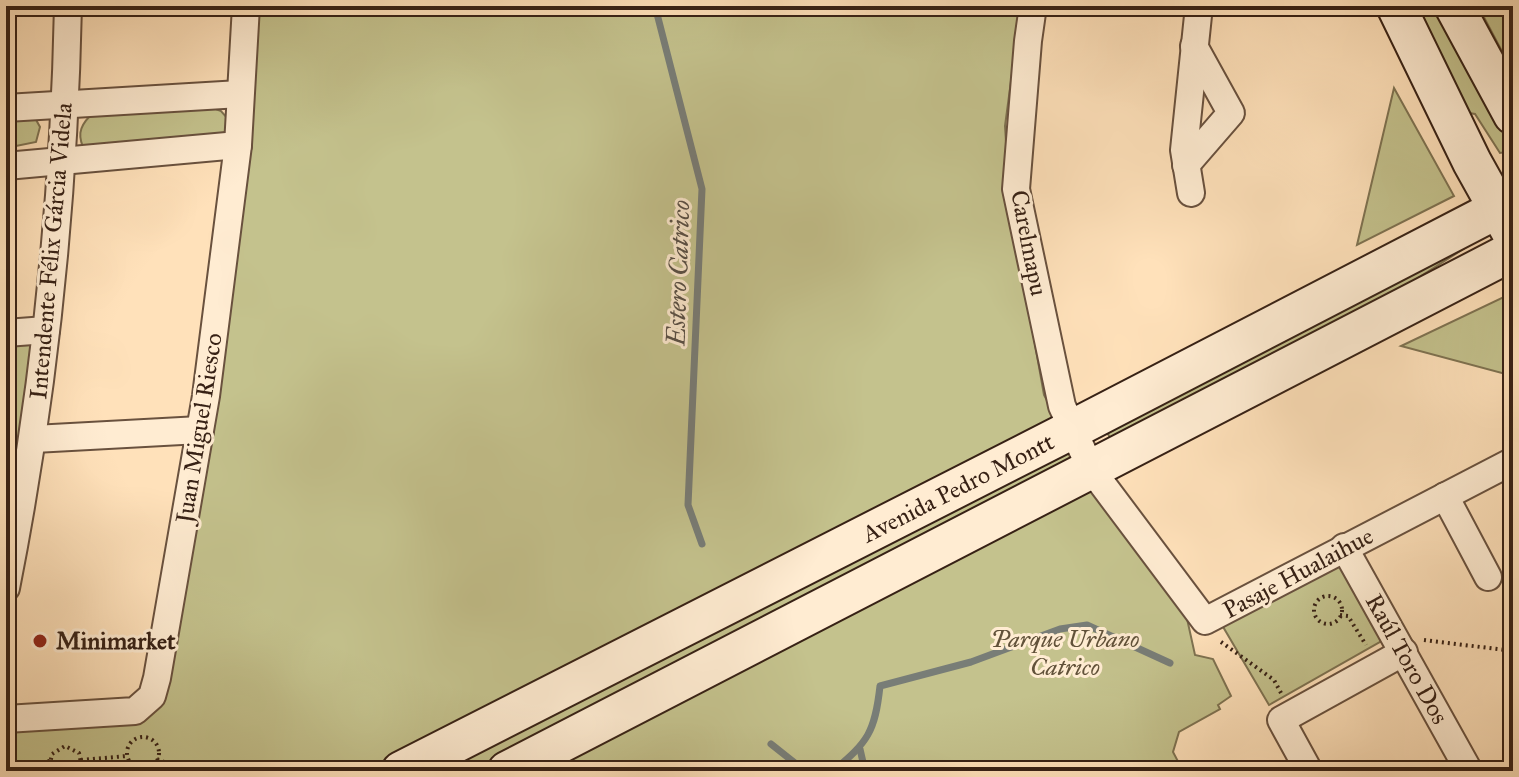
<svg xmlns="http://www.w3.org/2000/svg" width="1519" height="777" font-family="'IM FELL Great Primer',serif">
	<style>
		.green { fill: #c4c28d; stroke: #7e7251; stroke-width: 2 }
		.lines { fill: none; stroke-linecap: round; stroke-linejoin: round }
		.stream { stroke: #787d77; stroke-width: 7 }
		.minor-casing { stroke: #69513e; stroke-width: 30 }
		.secondary-casing { stroke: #372115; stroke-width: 42 }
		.path { stroke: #372115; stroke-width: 4; stroke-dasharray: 2 4; stroke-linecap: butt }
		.minor { stroke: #ffecd2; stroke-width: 26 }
		.secondary { stroke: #ffecd2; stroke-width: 38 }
		.poi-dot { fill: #8f2418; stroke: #ffecd2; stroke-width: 3 }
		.labels { text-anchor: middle; stroke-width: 6; stroke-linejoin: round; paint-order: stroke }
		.street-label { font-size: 24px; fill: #372115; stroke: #ffecd2 }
		.park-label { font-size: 24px; font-style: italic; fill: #615139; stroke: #ffecd2 }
		.poi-label { font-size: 24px; font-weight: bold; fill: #372115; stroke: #ffecd2; text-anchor: start }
		.water-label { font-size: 26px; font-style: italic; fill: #584f46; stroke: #ffecd2 }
	</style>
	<rect width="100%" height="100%" fill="#ffe1ba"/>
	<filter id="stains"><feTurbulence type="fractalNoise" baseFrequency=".0025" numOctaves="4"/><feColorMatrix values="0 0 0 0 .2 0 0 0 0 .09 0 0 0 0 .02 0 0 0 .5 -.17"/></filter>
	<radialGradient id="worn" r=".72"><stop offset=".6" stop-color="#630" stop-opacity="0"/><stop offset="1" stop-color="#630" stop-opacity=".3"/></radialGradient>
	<g class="green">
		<polygon points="256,6 1021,6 1005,126 1010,204 1044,395 1101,501 1184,605 1195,655 1213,659 1231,696 1218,705 1220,709 1179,732 1173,752 1183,771 6,771 6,728 138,717 156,710 159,706"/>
		<polygon points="1406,6 1442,9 1513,130 1513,151 1500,153 1475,114 1463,112"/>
		<polygon points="1478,6 1513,6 1513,72"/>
		<polygon points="1394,88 1454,196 1357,245"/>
		<path d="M213,108L221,111L229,120L226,134L85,152C78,137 78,128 90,116Z"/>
		<polygon points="6,115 35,118 40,127 36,142 6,148"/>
		<polygon points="1468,246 1418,278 1390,307 1111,440 1108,434 1109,428"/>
		<polygon points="1508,295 1513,304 1513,376 1401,346"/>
		<polygon points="22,340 32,342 15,496 6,495 6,349 13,348"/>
		<polygon points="1326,565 1345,568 1385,639 1269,705 1222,625"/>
	</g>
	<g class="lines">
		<g class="stream">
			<polyline points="655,6 702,189 688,505 702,544"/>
			<polyline points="771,744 805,771"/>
			<polyline points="860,749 865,771"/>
			<path d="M833,771C868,742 875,732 880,686L971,662L1060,629L1087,625L1170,663"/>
		</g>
		<defs>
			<g id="minor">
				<polyline points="1033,6 1028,41 1016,189 1062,406 1091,469 1205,621 1513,461"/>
				<polyline points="6,108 240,94"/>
				<polyline points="1186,165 1231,113 1194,46"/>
				<polyline points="6,166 238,145"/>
				<polyline points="1191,193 1184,150 1199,6"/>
				<polyline points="6,333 46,330"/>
				<polyline points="34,439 200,430"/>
				<polyline points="1445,496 1488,577"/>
				<polyline points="1344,547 1469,771"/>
				<path d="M6,588C44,396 64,202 68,6"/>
				<polyline points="6,719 135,711 152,696 157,678 206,396 238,145 246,6"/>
				<polyline points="1309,771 1281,720 1404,652"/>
			</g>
			<g id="secondary">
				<polyline points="1396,6 1472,162 1511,232"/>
				<polyline points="1454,6 1513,115"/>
				<polyline points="401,771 1073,429 1513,201"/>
				<polyline points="507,771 1513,251"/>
			</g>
		</defs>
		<use href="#minor" class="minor-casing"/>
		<use href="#secondary" class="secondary-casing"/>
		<g class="path">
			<circle cx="1328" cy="610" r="14"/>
			<polyline points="1340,615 1348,616 1366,645"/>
			<polyline points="1424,640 1513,651"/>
			<polyline points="1221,642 1274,680 1281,693"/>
			<circle cx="143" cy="753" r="16"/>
			<polyline points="14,741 15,766"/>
			<polyline points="157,759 186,771"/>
			<polyline points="81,760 127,756"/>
			<polyline points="6,767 50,761"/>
			<polyline points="53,771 50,764 52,754 65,746 79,753 81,763 78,771"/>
		</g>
		<use href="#minor" class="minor"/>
		<use href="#secondary" class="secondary"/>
	</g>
	<circle class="poi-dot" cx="40" cy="641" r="8"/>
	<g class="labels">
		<g class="street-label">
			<text transform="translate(1029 243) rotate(79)" y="8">Carelmapu</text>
			<text transform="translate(51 251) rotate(-85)" y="8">Intendente Félix Gárcia Videla</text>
			<text transform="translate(199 428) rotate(-81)" y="8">Juan Miguel Riesco</text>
			<text transform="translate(958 488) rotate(-27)" y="8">Avenida Pedro Montt</text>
			<text transform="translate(1298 573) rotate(-28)" y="8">Pasaje Hualaihue</text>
			<text transform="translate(1407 659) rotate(61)" y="8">Raúl Toro Dos</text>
		</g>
		<g class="park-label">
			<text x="1065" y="647">Parque Urbano<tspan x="1065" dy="28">Catrico</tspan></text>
		</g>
		<g class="poi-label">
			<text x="56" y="649">Minimarket</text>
		</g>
		<g class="water-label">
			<text transform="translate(678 273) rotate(-88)" y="9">Estero Catrico</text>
		</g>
	</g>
	<rect width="1519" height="777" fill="none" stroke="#ffe1ba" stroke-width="32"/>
	<rect x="8" y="8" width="1503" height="761" fill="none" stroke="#372115" stroke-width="4"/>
	<rect x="16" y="16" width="1487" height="745" fill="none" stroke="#372115" stroke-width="2"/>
	<rect width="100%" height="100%" filter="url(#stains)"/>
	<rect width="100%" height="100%" fill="url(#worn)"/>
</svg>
